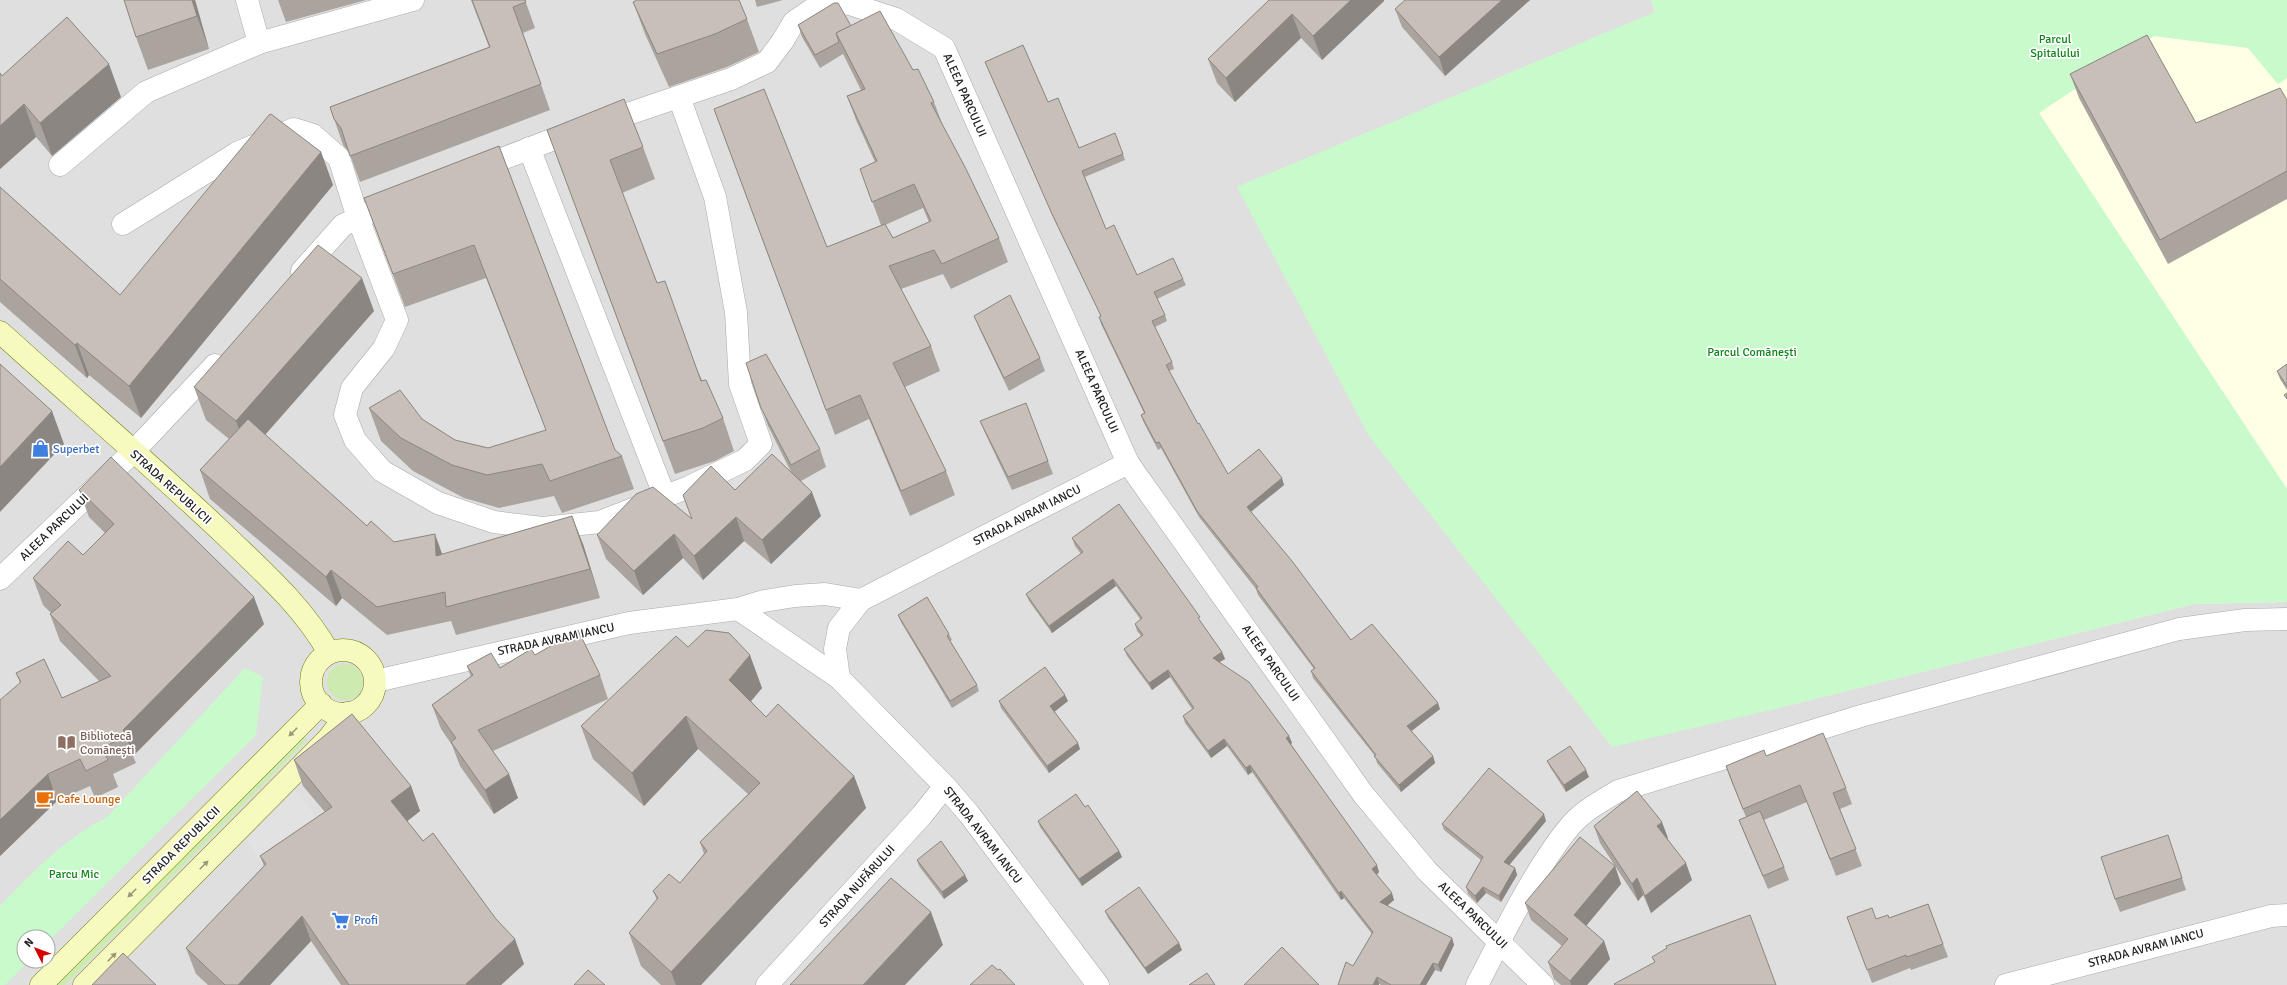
<svg xmlns="http://www.w3.org/2000/svg" width="2287" height="985" font-family="Signika,sans-serif">
	<style>
		.residential { fill: #e0dfdf; fill-rule: evenodd }
		.education { fill: #ffffe5 }
		.grass { fill: #cdebb0 }
		.park { fill: #c8facc }
		.parking { fill: #e2e2e2 }
		.lines { fill: none; stroke-linecap: round; stroke-linejoin: round }
		.street-casing { stroke: #a9a9a9; stroke-width: 23 }
		.secondary-casing { stroke: #707d05; stroke-width: 23 }
		.street { stroke: #fff; stroke-width: 22 }
		.secondary { stroke: #f7fabf; stroke-width: 22 }
		.wall { fill: #aba49e; fill-rule: evenodd }
		.shaded-wall { fill: #8b8681 }
		.building { fill: #c7bfb8; stroke: #8b8681 }
		.oneway { fill: #979978 }
		.labels { text-anchor: middle; stroke-width: 3.5; stroke-linejoin: round; paint-order: stroke }
		.park-label { font-size: 12px; fill: #0c8416; stroke: #fff }
		.street-label { font-size: 12px; fill: #222; stroke: #fff }
		.shop-label { font-size: 12px; fill: #366cbe; stroke: #fff; text-anchor: start }
		.education-label { font-size: 12px; fill: #785e54; stroke: #fff; text-anchor: start }
		.food-label { font-size: 12px; fill: #c56008; stroke: #fff; text-anchor: start }
	</style>
	<rect width="100%" height="100%" fill="#f2efe9"/>
	<path class="residential" d="M0,0H1651L1655,12L1783,707L2194,604L2287,602V985H0ZM24,937H48V961H24Z"/>
	<polygon class="education" points="2154,36 2248,48 2278,84 2287,78 2287,489 2039,113"/>
	<g class="grass">
		<circle cx="345" cy="682" r="18"/>
		<polygon points="302,735 307,740 65,985 53,985"/>
	</g>
	<g class="park">
		<polygon points="1651,0 2287,0 2287,78 2278,84 2248,48 2154,36 2039,113 2287,489 2287,602 2194,604 1783,707 1612,747 1369,436 1237,187 1655,12"/>
		<path d="M245,668L263,677L256,735L48,942V937H24V961H29L5,985H0V906C35,870 62,841 107,817Z"/>
	</g>
	<polygon class="parking" points="296,789 328,835 270,875 246,840"/>
	<g class="lines">
		<defs>
			<g id="street">
				<polyline points="247,0 259,43"/>
				<polyline points="529,148 665,497"/>
				<polyline points="60,165 146,92 259,43 413,0"/>
				<polyline points="476,169 554,139 731,79 767,62 782,42 794,22 823,2 850,4 896,19 944,48 1128,463 1363,794 1427,871 1543,985"/>
				<polyline points="123,224 237,153 294,129 313,135 339,158 358,218 397,320 384,348 352,388 345,415 355,440 382,471 438,503 494,522 542,528 600,522 689,487 745,460 761,444 740,384 736,312 715,197 679,97"/>
				<polyline points="302,271 343,225 397,200"/>
				<polyline points="0,579 133,452 215,365"/>
				<polyline points="738,609 839,678 945,786 969,814 1098,985"/>
				<polyline points="839,678 835,649 839,628 861,600 1128,463"/>
				<polyline points="376,681 629,623 738,609 764,601 795,596 825,594 861,600"/>
				<polyline points="767,985 922,815 945,786"/>
				<path d="M1477,985C1503,935 1535,868 1571,825C1584,810 1602,801 1618,791L1861,716L2179,629L2245,620L2287,619"/>
				<polyline points="2006,985 2271,916 2287,915"/>
			</g>
			<g id="secondary">
				<path d="M0,332C74,399 150,464 223,533C261,570 303,606 329,653"/>
				<circle cx="343" cy="682" r="32"/>
				<polyline points="41,985 321,704"/>
				<polyline points="84,985 328,739 348,713"/>
			</g>
		</defs>
		<use href="#street" class="street-casing"/>
		<use href="#secondary" class="secondary-casing"/>
		<use href="#street" class="street"/>
		<use href="#secondary" class="secondary"/>
	</g>
	<g class="wall">
		<polygon points="124,0 195,0 209,49 148,70 136,37"/>
		<polygon points="278,0 366,0 286,22"/>
		<polygon points="471,0 525,0 535,28 523,33 550,110 360,182 349,152 343,145 330,107 489,47"/>
		<polygon points="755,0 783,0 757,7"/>
		<polygon points="1269,0 1384,1 1322,60 1301,38 1235,102 1217,83 1208,59"/>
		<polygon points="1405,0 1530,0 1445,76 1402,27 1395,9"/>
		<polygon points="633,2 747,19 759,52 727,67 669,87 645,34"/>
		<path d="M798,25L851,26L913,70L934,102L943,126L999,238L1008,262L951,289L943,274L901,289L931,346L940,371L905,387L946,471L955,495L910,516L869,419L835,435L714,109L827,247L881,225L860,169L875,162L856,120L847,96L861,90L843,54L820,68L802,37ZM923,208L929,222L893,238L885,225Z"/>
		<polygon points="985,62 1048,102 1079,148 1123,154 1125,160 1085,177 1106,229 1137,275 1183,279 1186,285 1157,299 1165,315 1167,321 1155,327 1172,362 1174,369 1169,371 1198,424 1228,474 1284,485 1251,512 1351,640 1440,709 1411,731 1433,756 1435,763 1401,792 1377,763 1375,756 1313,678 1311,671 1314,669 1258,595 1256,589 1199,517 1161,448 1158,450 1143,421 1141,415 1144,413 1101,324 1099,317 1101,316 1055,221"/>
		<polygon points="0,73 2,76 121,97 52,156 36,137 0,169"/>
		<polygon points="2070,74 2196,123 2287,100 2287,199 2168,264 2079,98"/>
		<polygon points="547,130 643,147 655,179 622,193 657,283 702,380 723,418 734,451 715,461 675,474"/>
		<polygon points="499,146 615,450 622,456 634,489 562,513 554,496 499,508 464,498 413,471 381,441 369,408 422,419 455,440 488,448 546,430 486,278 405,307 364,198"/>
		<polygon points="321,152 333,185 141,418 89,375 87,378 0,302 0,187 120,295"/>
		<polygon points="374,311 265,435 367,526 394,542 442,555 583,544 600,598 456,635 451,621 387,635 342,598 336,606 210,499 200,470 229,439 206,420 194,387"/>
		<polygon points="974,316 1040,358 1045,371 1009,391 979,328"/>
		<polygon points="746,363 820,449 826,467 801,481 821,516 771,564 744,541 703,580 683,558 643,595 606,559 597,535 691,519 735,490 791,472 768,426"/>
		<polygon points="2287,364 2287,390 2280,379 2277,371"/>
		<polygon points="980,421 1048,461 1053,474 1012,490 985,433"/>
		<polygon points="79,490 264,624 133,756 136,763 113,774 118,787 95,798 90,786 57,801 0,856 20,683 16,673 62,698 99,681 60,641 50,614 51,613 43,605 33,578 83,555 105,533 89,517"/>
		<polygon points="1072,538 1202,624 1222,652 1225,659 1219,662 1289,736 1292,743 1291,744 1379,872 1377,874 1394,900 1387,906 1452,938 1454,945 1441,972 1435,970 1426,985 1381,985 1353,966 1372,934 1344,898 1341,900 1252,772 1248,775 1227,746 1211,758 1185,723 1183,716 1192,709 1170,677 1152,690 1127,656 1124,649 1141,636 1137,631 1135,624 1141,620 1116,586 1052,633 1029,601 1026,594 1081,554 1075,546"/>
		<polygon points="898,615 949,634 952,640 950,641 977,685 979,691 952,708 901,622"/>
		<polygon points="688,647 762,688 751,701 766,717 854,776 866,808 701,985 661,985 641,966 629,933 657,900 653,891 680,883 704,854 700,842 748,794 698,749 644,806 593,759 581,726"/>
		<polygon points="535,655 600,675 608,699 493,751 518,798 494,814 460,766 452,745 441,729 432,705 471,677 467,666 500,668"/>
		<polygon points="999,701 1068,701 1054,711 1080,749 1049,773 1001,708"/>
		<polygon points="1766,756 1846,788 1852,804 1840,809 1862,866 1836,876 1807,802 1764,820 1784,867 1789,880 1768,889 1744,833 1739,820 1746,817 1732,783 1726,766"/>
		<polygon points="294,760 411,786 420,811 407,821 524,964 501,985 341,985 311,941 270,985 208,985 196,974 186,948 264,866 260,856 325,812 303,786"/>
		<polygon points="1547,761 1589,777 1566,792 1550,767"/>
		<polygon points="1085,807 1119,851 1122,857 1082,886 1040,827 1038,821"/>
		<polygon points="1546,821 1509,865 1515,868 1517,875 1501,902 1486,893 1477,903 1468,894 1466,887 1481,860 1444,830 1442,824"/>
		<polygon points="1594,826 1668,838 1667,839 1692,880 1651,913 1643,895 1638,901 1600,843"/>
		<polygon points="2172,848 2186,890 2120,912 2115,899"/>
		<polygon points="917,860 968,881 944,899 919,866"/>
		<polygon points="1615,866 1621,884 1586,926 1604,941 1610,959 1587,985 1561,985 1554,979 1548,962 1562,946 1531,920 1525,903"/>
		<polygon points="1928,904 1948,957 1911,970 1910,968 1872,983 1847,917 1876,919 1889,918"/>
		<polygon points="1105,911 1182,950 1148,974 1108,918"/>
	</g>
	<g class="shaded-wall">
		<polygon points="192,0 195,0 209,49 197,16"/>
		<polygon points="1351,0 1384,0 1384,1 1322,60 1313,36"/>
		<polygon points="1502,0 1530,0 1445,76 1439,57"/>
		<polygon points="1292,14 1301,38 1235,102 1226,78"/>
		<polygon points="109,64 121,97 52,156 40,123"/>
		<polygon points="24,104 36,137 0,169 0,126"/>
		<polygon points="321,152 333,185 141,418 129,386"/>
		<polygon points="362,278 374,311 248,454 236,421"/>
		<polygon points="77,343 89,375 87,378 75,345"/>
		<polygon points="52,411 64,444 0,512 0,467"/>
		<polygon points="1282,478 1284,485 1249,513 1247,507"/>
		<polygon points="812,492 821,516 771,564 762,540"/>
		<polygon points="572,516 583,544 600,598 590,569"/>
		<polygon points="736,517 744,541 703,580 694,556"/>
		<polygon points="435,534 445,562 436,556"/>
		<polygon points="674,534 683,558 643,595 634,571"/>
		<polygon points="331,570 342,598 336,606 326,577"/>
		<polygon points="1113,579 1116,586 1052,633 1049,626"/>
		<polygon points="254,597 264,624 133,756 126,736 123,730"/>
		<polygon points="1222,652 1225,659 1215,665 1213,658"/>
		<polygon points="750,655 762,688 741,713 729,680"/>
		<polygon points="1168,670 1170,677 1152,690 1149,683"/>
		<polygon points="1065,695 1068,701 1053,713 1050,706"/>
		<polygon points="1438,703 1440,709 1409,733 1407,726"/>
		<polygon points="686,716 698,749 644,806 632,773"/>
		<polygon points="1289,736 1292,743 1289,745 1286,738"/>
		<polygon points="1224,739 1227,746 1211,758 1208,751"/>
		<polygon points="1078,743 1080,749 1049,773 1047,766"/>
		<polygon points="1433,756 1435,763 1401,792 1399,785"/>
		<polygon points="1250,765 1252,772 1248,775 1246,768"/>
		<polygon points="1586,770 1589,777 1566,792 1564,785"/>
		<polygon points="48,774 57,801 0,856 0,820"/>
		<polygon points="509,774 518,798 494,814 485,790"/>
		<polygon points="854,776 866,808 701,985 676,985 671,972"/>
		<polygon points="411,786 420,811 400,827 391,801"/>
		<polygon points="1544,814 1546,821 1506,869 1504,862"/>
		<polygon points="1662,822 1668,838 1663,842 1657,826"/>
		<polygon points="1119,851 1122,857 1082,886 1079,879"/>
		<polygon points="1686,863 1692,880 1651,913 1645,896"/>
		<polygon points="1377,865 1379,872 1375,876 1372,869"/>
		<polygon points="1615,866 1621,884 1580,933 1574,915"/>
		<polygon points="1515,868 1517,875 1501,902 1499,896"/>
		<polygon points="965,875 968,881 944,899 942,892"/>
		<polygon points="1637,878 1643,895 1638,901 1632,884"/>
		<polygon points="1483,887 1486,893 1477,903 1475,896"/>
		<polygon points="1341,891 1344,898 1341,900 1339,893"/>
		<polygon points="1392,893 1394,900 1383,909 1380,902"/>
		<polygon points="931,912 943,945 905,985 863,985"/>
		<polygon points="302,916 311,941 270,985 238,985"/>
		<polygon points="1452,938 1454,945 1441,972 1438,965"/>
		<polygon points="515,939 524,964 501,985 466,985 466,984"/>
		<polygon points="1604,941 1610,959 1587,985 1571,985 1570,981"/>
		<polygon points="1179,943 1182,950 1148,974 1145,968"/>
		<polygon points="1433,963 1435,970 1426,985 1420,985"/>
		<polygon points="1377,977 1379,984 1379,985 1373,985"/>
	</g>
	<g class="building">
		<polygon points="124,0 192,0 197,16 136,37"/>
		<polygon points="472,0 525,0 526,2 513,7 541,84 350,156 341,128 334,119 330,107 490,47"/>
		<polygon points="637,0 739,0 747,19 715,34 657,54 633,2"/>
		<polygon points="1269,0 1351,0 1313,36 1292,14 1226,78 1208,59"/>
		<polygon points="1405,0 1502,0 1439,57 1395,9"/>
		<polygon points="834,3 838,3 851,26 836,33 839,42 815,55 798,25"/>
		<polygon points="880,11 913,70 918,69 934,102 931,103 966,169 999,238 942,264 934,250 889,266 931,346 893,363 946,471 901,491 860,395 826,410 714,109 764,89 827,247 885,224 893,238 931,221 914,184 872,202 860,169 877,161 847,96 865,89 836,33"/>
		<polygon points="67,17 109,64 40,123 24,104 0,126 0,73 2,76"/>
		<polygon points="2147,35 2196,123 2280,88 2287,100 2287,171 2160,240 2070,74"/>
		<polygon points="1023,45 1048,102 1058,98 1079,148 1115,133 1123,154 1082,171 1106,229 1114,225 1137,275 1173,258 1183,279 1154,292 1165,315 1152,321 1172,362 1166,365 1198,424 1199,423 1228,474 1259,449 1282,478 1247,507 1292,561 1351,640 1372,624 1438,703 1407,726 1433,756 1399,785 1374,756 1376,755 1311,671 1315,668 1256,588 1258,587 1197,511 1159,442 1156,443 1141,415 1145,413 1099,317 1101,316 1052,214 985,62"/>
		<polygon points="624,99 643,147 610,160 657,283 665,281 701,381 706,380 723,418 703,428 663,441 547,130"/>
		<polygon points="271,114 321,152 129,386 77,343 75,345 0,279 0,187 120,295 269,115"/>
		<polygon points="499,146 615,450 622,456 550,481 542,464 487,475 452,465 401,438 369,408 400,390 422,419 455,440 488,448 546,430 474,245 393,274 364,198"/>
		<polygon points="318,245 362,278 236,421 194,387"/>
		<polygon points="1010,295 1040,358 1004,378 974,316"/>
		<polygon points="766,354 820,449 791,465 761,408 746,363"/>
		<polygon points="0,364 52,411 0,467"/>
		<polygon points="2287,364 2287,386 2277,371"/>
		<polygon points="2287,393 2287,399 2284,395"/>
		<polygon points="1026,403 1048,461 1008,477 980,421"/>
		<polygon points="248,419 367,526 371,521 394,542 435,534 436,556 572,516 590,569 446,607 445,592 377,607 331,570 326,577 200,470"/>
		<polygon points="772,454 812,492 762,540 736,517 694,556 674,534 634,571 597,535 636,494 653,487 692,519 683,495 711,466 735,490"/>
		<polygon points="111,457 254,597 123,730 126,736 102,748 108,760 86,771 80,759 48,774 0,820 0,700 21,682 16,673 44,659 62,698 111,676 50,614 61,605 33,578 68,541 83,555 114,524 79,490"/>
		<polygon points="1119,504 1200,617 1198,618 1222,652 1213,658 1249,682 1289,736 1286,738 1377,865 1372,869 1392,893 1380,902 1452,938 1438,965 1433,963 1420,985 1391,985 1377,977 1373,985 1338,985 1346,962 1353,966 1373,932 1341,891 1339,893 1250,765 1246,768 1224,739 1208,751 1183,716 1194,708 1168,670 1149,683 1124,649 1143,635 1135,624 1142,618 1113,579 1049,626 1026,594 1083,552 1072,538"/>
		<polygon points="927,597 949,634 947,636 977,685 950,701 898,615"/>
		<polygon points="578,630 600,675 478,730 509,774 485,790 451,742 456,738 432,705 473,675 467,666 491,653 500,668 531,649 535,655"/>
		<polygon points="706,630 729,633 750,655 729,680 766,717 778,704 854,776 671,972 629,933 658,898 653,891 669,874 680,883 707,851 700,842 760,783 686,716 632,773 581,726 676,636 688,647"/>
		<polygon points="1045,667 1065,695 1050,706 1078,743 1047,766 999,701"/>
		<polygon points="352,714 411,786 391,801 423,841 433,833 496,919 515,939 466,984 467,985 349,985 302,916 238,985 225,985 186,948 266,864 260,856 332,807 294,760"/>
		<polygon points="1823,733 1846,788 1833,793 1856,849 1830,859 1800,785 1743,809 1726,766 1764,750 1766,756"/>
		<polygon points="1570,746 1586,770 1564,785 1547,761"/>
		<polygon points="1489,768 1544,814 1504,862 1515,868 1499,896 1483,887 1475,896 1466,887 1483,857 1442,824"/>
		<polygon points="1637,791 1662,822 1657,826 1686,863 1645,896 1637,878 1632,884 1594,826"/>
		<polygon points="1076,794 1085,807 1088,805 1119,851 1079,879 1038,821"/>
		<polygon points="1760,811 1784,867 1763,876 1739,820"/>
		<polygon points="2168,835 2182,878 2115,899 2101,857"/>
		<polygon points="1580,837 1615,866 1574,915 1604,941 1570,981 1548,962 1568,939 1525,903"/>
		<polygon points="941,841 965,875 942,892 917,860"/>
		<polygon points="891,878 931,912 863,985 790,985"/>
		<polygon points="1139,887 1179,943 1145,968 1105,911"/>
		<polygon points="1928,904 1943,944 1907,957 1906,955 1867,970 1847,917 1872,908 1876,919 1888,915 1889,918"/>
		<polygon points="1750,915 1776,985 1615,985 1614,984 1655,962 1652,957 1667,948 1666,946"/>
		<polygon points="1282,947 1319,985 1244,985"/>
		<polygon points="123,953 156,985 92,985"/>
		<polygon points="992,965 998,970 1000,969 1015,985 970,985"/>
		<polygon points="588,970 605,985 574,985"/>
		<polygon points="1207,973 1215,985 1189,985"/>
	</g>
	<defs><path id="oneway-solid" d="M-6-.8H1V-3.2L6.5 0L1 3.2V.8H-6Z"/></defs>
	<g class="oneway">
		<use href="#oneway-solid" transform="translate(293 732) rotate(135)"/>
		<use href="#oneway-solid" transform="translate(204 865) rotate(-45)"/>
		<use href="#oneway-solid" transform="translate(132 893) rotate(135)"/>
		<use href="#oneway-solid" transform="translate(112 957) rotate(-45)"/>
	</g>
	<defs>
		<symbol id="shop-bare" viewBox="-9 -9 18 18"><path d="M-5-2.5h2.3a2.7 3.5 0 0 1 5.4 0H5L5.5 6h-11ZM-1.5-2.5h3a1.5 2.3 0 0 0-3 0Z" fill="#3f7fe0" stroke="#fff" stroke-width="2.5" paint-order="stroke"/></symbol>
		<symbol id="library-bare" viewBox="-9 -9 18 18"><path d="M-6-4Q-3-5.5-.7-3.5V5Q-3 3-6 4ZM6-4Q3-5.5 .7-3.5V5Q3 3 6 4Z" fill="#8d6e63" stroke="#fff" stroke-width="2.5" paint-order="stroke"/></symbol>
		<symbol id="cafe-bare" viewBox="-9 -9 18 18"><path d="M-5.5-4.5H6V0H3Q3 3.5 0 3.5H-2.5Q-5.5 3.5-5.5 0ZM3-3.2v2h1.7v-2ZM-6 4.5H4V6H-6Z" fill="#e8710a" stroke="#fff" stroke-width="2.5" paint-order="stroke"/></symbol>
		<symbol id="supermarket-bare" viewBox="-9 -9 18 18"><path d="M-6-5.5h2.5l.6 2H6L4.5 2H-2.5L-4.4-4H-6ZM-1.5 3.2a1.3 1.3 0 1 0 .1 0ZM3 3.2a1.3 1.3 0 1 0 .1 0Z" fill="#3f7fe0" stroke="#fff" stroke-width="2.5" paint-order="stroke"/></symbol>
	</defs>
	<g fill-rule="evenodd">
		<use href="#shop-bare" x="28" y="436" width="25" height="25"/>
		<use href="#library-bare" x="54" y="730" width="25" height="25"/>
		<use href="#cafe-bare" x="32" y="786" width="25" height="25"/>
		<use href="#supermarket-bare" x="328" y="908" width="25" height="25"/>
	</g>
	<g class="labels">
		<g class="park-label">
			<text x="2055" y="43">Parcul<tspan x="2055" dy="14">Spitalului</tspan></text>
			<text x="1752" y="356">Parcul Comănești</text>
			<text x="74" y="878">Parcu Mic</text>
		</g>
		<g class="street-label">
			<text transform="translate(965 95) rotate(66)" y="4">ALEEA PARCULUI</text>
			<text transform="translate(1097 391) rotate(66)" y="4">ALEEA PARCULUI</text>
			<text transform="translate(171 487) rotate(42)" y="4">STRADA REPUBLICII</text>
			<text transform="translate(1027 515) rotate(-27)" y="4">STRADA AVRAM IANCU</text>
			<text transform="translate(54 527) rotate(-44)" y="4">ALEEA PARCULUI</text>
			<text transform="translate(556 639) rotate(-12)" y="4">STRADA AVRAM IANCU</text>
			<text transform="translate(1271 663) rotate(55)" y="4">ALEEA PARCULUI</text>
			<text transform="translate(983 835) rotate(52)" y="4">STRADA AVRAM IANCU</text>
			<text transform="translate(181 845) rotate(-45)" y="4">STRADA REPUBLICII</text>
			<text transform="translate(857 886) rotate(-48)" y="4">STRADA NUFĂRULUI</text>
			<text transform="translate(1473 915) rotate(44)" y="4">ALEEA PARCULUI</text>
			<text transform="translate(2146 948) rotate(-15)" y="4">STRADA AVRAM IANCU</text>
		</g>
		<g class="shop-label">
			<text x="53" y="453">Superbet</text>
			<text x="354" y="924">Profi</text>
		</g>
		<g class="education-label">
			<text x="80" y="740">Bibliotecă<tspan x="80" dy="14">Comănești</tspan></text>
		</g>
		<g class="food-label">
			<text x="57" y="803">Cafe Lounge</text>
		</g>
	</g>
	<g transform="translate(36 949) rotate(312)"><circle r="19" fill="#ffffff" stroke="#a7a7a7"/>
	<path d="M0-3L7 15L0 10L-7 15Z" fill="#d40000"/>
	<text y="-6" font-size="11" font-weight="bold" text-anchor="middle" fill="#222222">N</text>
	</g>
</svg>
